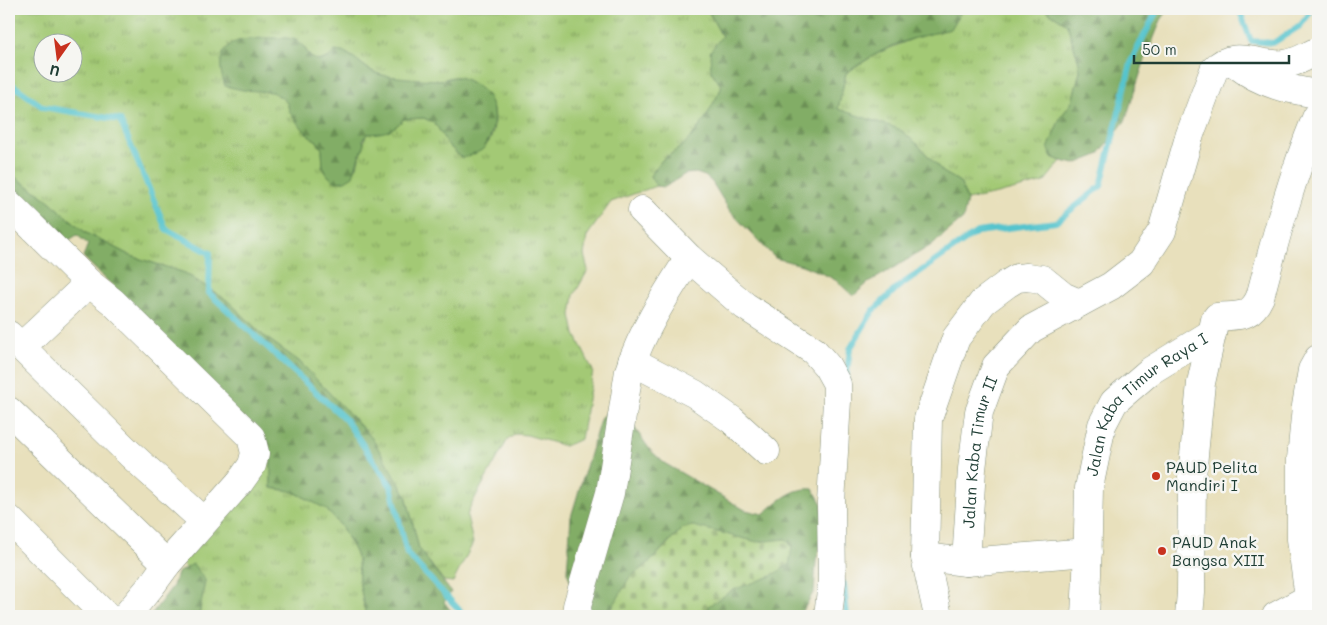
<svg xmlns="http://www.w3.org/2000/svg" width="1327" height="625" font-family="Mali,sans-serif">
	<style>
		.grass { fill: url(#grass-tufts); stroke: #618354; fill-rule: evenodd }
		.forest { fill: url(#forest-firs); stroke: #50754d }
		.cemetery { fill: url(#cemetery-stones); stroke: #618354 }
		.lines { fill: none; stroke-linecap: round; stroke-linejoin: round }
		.stream { stroke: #57c4cd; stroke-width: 6 }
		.minor-casing { stroke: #848e78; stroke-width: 29 }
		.minor { stroke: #fff; stroke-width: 28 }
		.poi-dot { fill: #c8321e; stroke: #f6f6f2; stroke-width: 2 }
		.labels { text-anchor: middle; stroke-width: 5; stroke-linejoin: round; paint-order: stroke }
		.street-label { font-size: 16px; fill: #1f3d34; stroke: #f6f6f2 }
		.poi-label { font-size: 16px; fill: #1f3d34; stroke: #f6f6f2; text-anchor: start }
	</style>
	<defs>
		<pattern id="grass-tufts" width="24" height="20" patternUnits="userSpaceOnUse" patternTransform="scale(1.25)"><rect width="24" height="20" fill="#a3c974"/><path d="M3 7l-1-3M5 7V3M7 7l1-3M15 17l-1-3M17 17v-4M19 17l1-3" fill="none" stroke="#84a460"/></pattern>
		<pattern id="forest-firs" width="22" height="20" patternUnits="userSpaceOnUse" patternTransform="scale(1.25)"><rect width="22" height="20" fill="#82ad66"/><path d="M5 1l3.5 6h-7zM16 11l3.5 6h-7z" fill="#6a8e55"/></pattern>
		<pattern id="cemetery-stones" width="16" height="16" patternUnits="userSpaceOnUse" patternTransform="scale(1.25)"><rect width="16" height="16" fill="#a3c974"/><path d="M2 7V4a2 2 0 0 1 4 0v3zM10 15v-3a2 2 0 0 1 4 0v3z" fill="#84a460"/></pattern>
	</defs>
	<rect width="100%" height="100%" fill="#f6f6f2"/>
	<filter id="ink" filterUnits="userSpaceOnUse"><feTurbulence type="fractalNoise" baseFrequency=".02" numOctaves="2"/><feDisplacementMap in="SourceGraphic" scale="10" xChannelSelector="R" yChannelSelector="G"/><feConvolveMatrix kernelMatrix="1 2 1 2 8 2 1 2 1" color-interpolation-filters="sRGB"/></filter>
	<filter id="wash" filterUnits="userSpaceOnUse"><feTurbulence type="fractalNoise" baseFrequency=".0096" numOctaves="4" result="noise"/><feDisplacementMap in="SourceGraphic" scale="20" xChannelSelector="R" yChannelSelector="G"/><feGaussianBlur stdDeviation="1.12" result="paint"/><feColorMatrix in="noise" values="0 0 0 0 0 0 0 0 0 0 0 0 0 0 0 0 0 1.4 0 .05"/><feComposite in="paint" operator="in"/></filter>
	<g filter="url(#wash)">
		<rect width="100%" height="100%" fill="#e8e0bc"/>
		<g class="grass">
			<path d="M9,9H707L722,37L711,71L722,87L705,119L694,134L681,147L662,160L650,176L656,186L611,202L587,236L584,255L588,270L574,295L571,315L575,334L593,371L581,439L565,446L527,435L516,434L508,439L470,507L467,516L473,543L453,582L444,581L419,549L406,495L300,362L264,336L228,301L185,273L131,256L86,233L47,199L9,173ZM265,38L304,47L310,57L319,61L345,52C358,61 371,74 387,76C403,79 425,81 440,80C447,79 452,76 459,77C464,78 469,81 473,84C489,95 495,105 494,125C492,147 480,151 462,158L448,145L438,128L432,122L424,118L404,119C394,130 382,133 367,134C363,140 365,144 362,150C360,156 358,161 357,167L323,168L322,149L317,141L309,136L290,112L287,103L281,97L272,92L234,43ZM42,42H72V72H42Z"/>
			<polygon points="961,9 1044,9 1067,24 1079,62 1080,71 1072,102 1060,118 1052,157 1061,161 1044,182 997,194 967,200 960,182 943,172 916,143 838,109 846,73 878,53 915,38 961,12"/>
			<polygon points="271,452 271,488 291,491 300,495 326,509 341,526 355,552 358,561 359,580 366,616 199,616 205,580 185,569 181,556 258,470"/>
		</g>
		<g class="forest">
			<path d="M707,9H961V12L951,29C926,35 902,40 880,52C868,58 857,66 846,73L838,109L899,129L916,143L943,172L960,182L967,200L963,219L930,246L868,283L853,296L837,281L828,276L802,265L775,258L730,211L712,182L705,176L696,173L685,174L665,187L656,186L650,176L662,160L681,147L694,134L705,119L722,87L711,71L710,52L722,36Z"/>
			<polygon points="1044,9 1169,9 1161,20 1143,65 1125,121 1098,155 1075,164 1061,161 1052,157 1048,149 1060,118 1072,102 1080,71 1079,62 1067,24"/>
			<path d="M265,38H287L297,40L304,47L310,57L319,61L328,58L335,51C355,52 361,68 378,74C384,76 391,76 397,77C411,78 425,80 439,80C447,80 454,75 462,78C470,81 482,88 487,95C497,109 495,137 483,149C478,153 469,156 462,158L448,145L438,128L432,122L424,118L404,119C391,132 385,133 367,134L363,139L364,147L359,156L353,176L345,181L336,182L328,176L323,168L322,149L317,141L309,136L296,121L290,112L287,103L281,97L272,92L243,90L225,86C220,71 216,53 233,43C242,38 255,39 265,38Z"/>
			<polygon points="9,173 47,199 86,233 131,256 185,273 228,301 264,336 300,362 372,438 406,495 419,549 451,592 444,602 455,616 366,616 359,580 358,561 355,552 341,526 326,509 300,495 291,491 271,488 271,452 149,321 83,257 88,244 77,235 69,240 60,241 9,197"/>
			<path d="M608,412L634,427L650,450L664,463L745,510L763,514C778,502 792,487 813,489L822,504V542L816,560L814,591L800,616H708V606L733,589L771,576L786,539L757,542L693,526L683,528L671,539L651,561L629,578L608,616H577L581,608L567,572L571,517L601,417Z"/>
			<polygon points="193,564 205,580 199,616 150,616 173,586 177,573"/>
		</g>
		<polygon class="cemetery" points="693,526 757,542 786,539 792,547 789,565 771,576 733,590 708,606 708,616 608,616 629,578 651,561 672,539 683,528"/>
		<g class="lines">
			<g class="stream">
				<polyline points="1239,9 1251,41 1273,43 1300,26 1313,9"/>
				<polyline points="9,82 43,107 120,120 166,229 210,253 209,293 345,419 391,486 407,554 465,616"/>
				<polyline points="846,380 850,349 873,311 898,287 977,232 1056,222 1101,186 1132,59 1158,9"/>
				<polyline points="844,584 847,616"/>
			</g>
		</g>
	</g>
	<g filter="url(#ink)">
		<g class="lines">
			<defs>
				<g id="minor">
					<path d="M1237,65C1263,85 1287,89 1318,94"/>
					<polyline points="9,204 89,283 113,302 251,437 255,453 252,465 240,482 167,564 151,586 126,616"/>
					<polyline points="642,210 689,258 745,306 814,351 827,366 837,384 837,401 831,503 832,582 828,616"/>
					<polyline points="9,335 130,454 204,521"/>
					<polyline points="21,347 89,283"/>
					<polyline points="632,361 695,394 732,420 766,451"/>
					<polyline points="9,411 167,564"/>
					<polyline points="9,519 106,616"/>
					<polyline points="925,557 966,562 1088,552"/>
					<path id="s1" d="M966,562L972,469L979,412L996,366L1031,329L1111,286L1141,263L1162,231L1189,137L1214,70C1234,48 1260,67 1285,64C1296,63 1308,55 1318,51"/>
					<polyline points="1309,598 1301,539 1301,459 1306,406 1312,370 1318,359"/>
					<path d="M578,616L577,606L610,493L629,371C642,331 666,294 689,258"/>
					<polyline points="938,616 925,557 928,419 956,338 983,302 1007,284 1017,278 1027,277 1042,279 1063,296 1079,303"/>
					<path id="s2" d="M1085,616L1087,575L1089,488L1102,425L1114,402L1150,371L1212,333"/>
					<path d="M1189,616L1191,593L1192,476L1201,383L1215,320L1217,317C1238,315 1250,319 1260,297C1276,236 1292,176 1316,118L1318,115"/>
					<polyline points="1276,616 1309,598 1318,596"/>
				</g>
			</defs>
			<use href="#minor" class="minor-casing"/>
			<use href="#minor" class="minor"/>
		</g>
	</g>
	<g class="poi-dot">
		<circle cx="1156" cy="476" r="5"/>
		<circle cx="1162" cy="551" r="5"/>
	</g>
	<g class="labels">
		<g class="street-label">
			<text dy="6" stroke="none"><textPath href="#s2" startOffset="236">Jalan Kaba Timur Raya I</textPath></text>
			<text dy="6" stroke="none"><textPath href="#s1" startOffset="111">Jalan Kaba Timur II</textPath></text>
		</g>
		<g class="poi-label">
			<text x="1166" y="473">PAUD Pelita<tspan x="1166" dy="18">Mandiri I</tspan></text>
			<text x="1172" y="548">PAUD Anak<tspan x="1172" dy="18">Bangsa XIII</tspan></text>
		</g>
	</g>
	<rect width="1327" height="625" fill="none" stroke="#f6f6f2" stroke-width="30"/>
	<g transform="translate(58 58) rotate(194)"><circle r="24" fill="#f6f6f2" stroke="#a0aca6"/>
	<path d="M0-4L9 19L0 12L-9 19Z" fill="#c8321e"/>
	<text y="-8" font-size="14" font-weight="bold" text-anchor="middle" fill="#1f3d34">U</text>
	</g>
	<path d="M1134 55v8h155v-8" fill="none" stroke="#1f3d34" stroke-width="2.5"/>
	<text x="1142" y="55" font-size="15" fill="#1f3d34" stroke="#f6f6f2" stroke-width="4" paint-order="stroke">50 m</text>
</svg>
